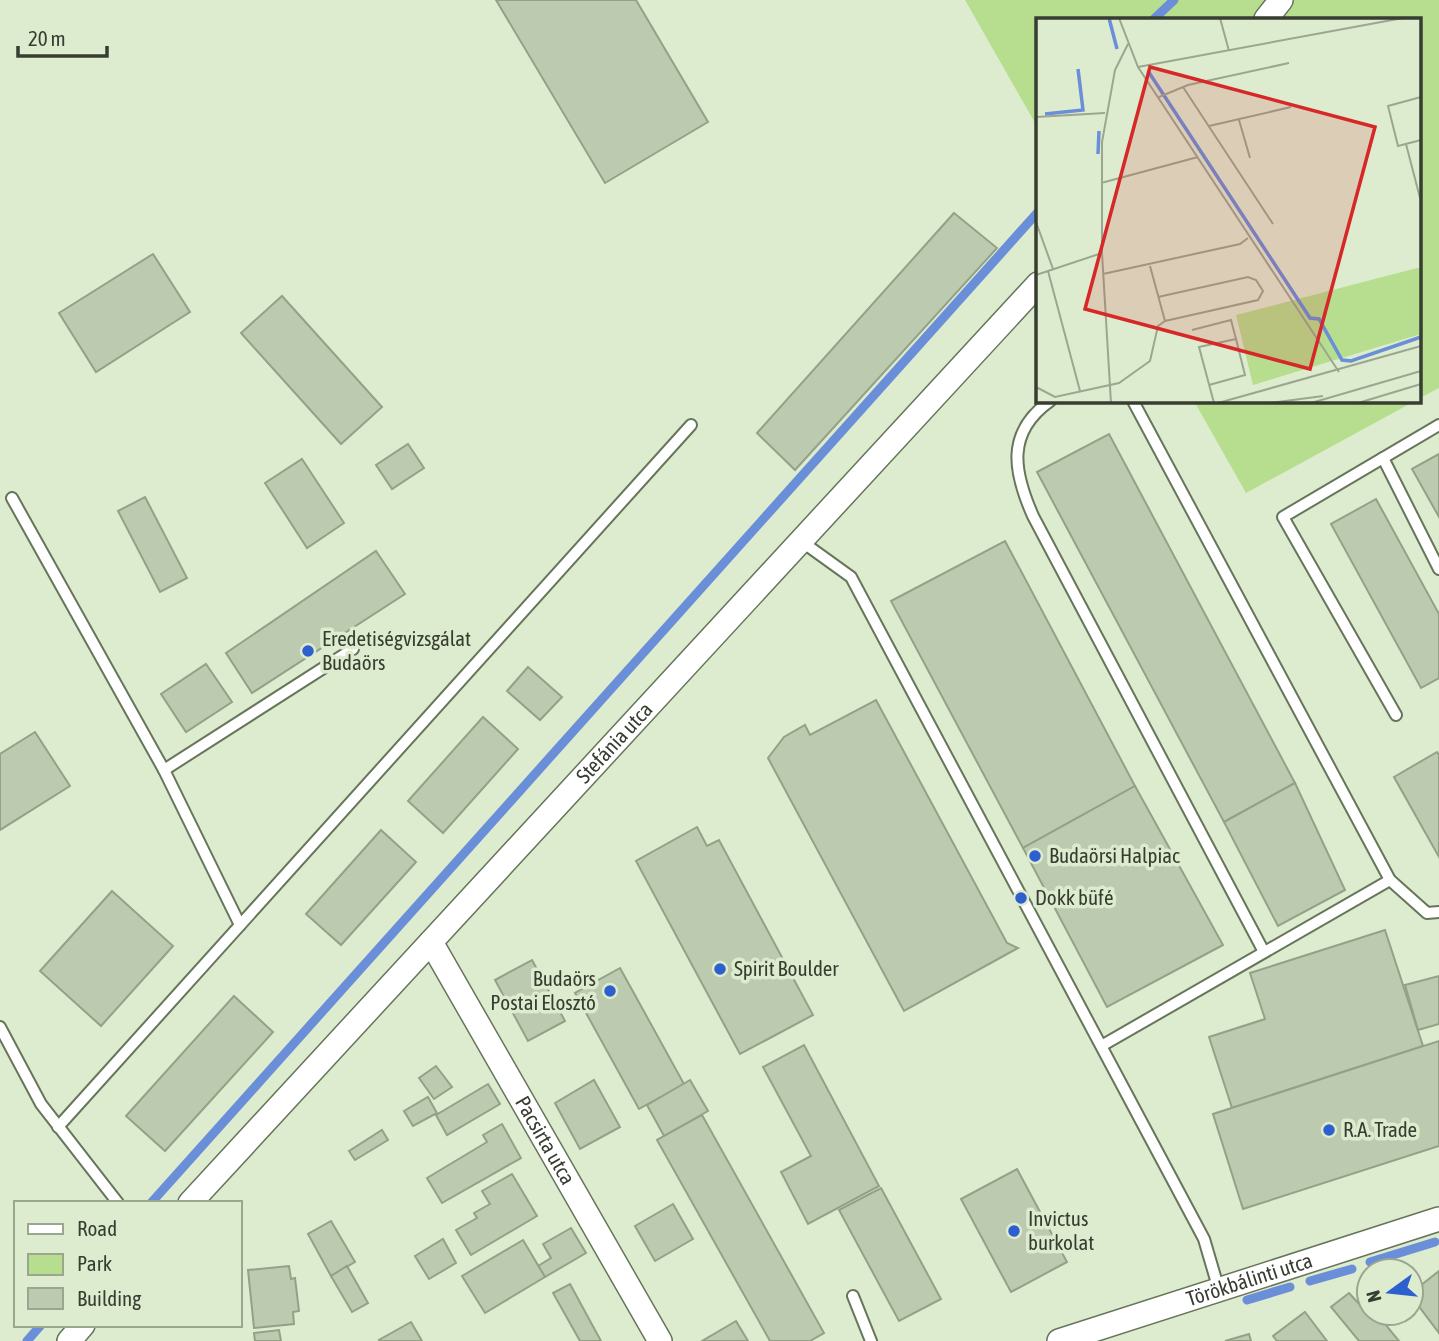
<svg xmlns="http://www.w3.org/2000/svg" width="1439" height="1341" font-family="'Asap Condensed',sans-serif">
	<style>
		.green { fill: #b6de8e }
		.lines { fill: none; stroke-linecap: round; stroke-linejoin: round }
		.stream { stroke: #6a8fd8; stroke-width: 9 }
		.building { fill: #bccbaf; stroke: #93a186; stroke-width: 2 }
		.lane-casing { stroke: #67755b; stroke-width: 14 }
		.street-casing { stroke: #67755b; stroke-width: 26 }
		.lane { stroke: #fff; stroke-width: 10 }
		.street { stroke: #fff; stroke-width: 23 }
		.poi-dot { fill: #2d60ce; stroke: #ddeccf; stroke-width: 2.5 }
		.labels { text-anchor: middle; stroke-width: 7; stroke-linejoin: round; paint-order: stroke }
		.poi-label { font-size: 21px; fill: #373d31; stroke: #ddeccf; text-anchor: start }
		.street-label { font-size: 21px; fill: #373d31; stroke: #ddeccf }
		.inset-river { fill: none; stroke: #6a8fd8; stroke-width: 3.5 }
		.inset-road { fill: none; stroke: #9ba690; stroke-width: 2 }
		.view { fill: #d62828; fill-opacity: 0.15; stroke: #d62828; stroke-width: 3.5 }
		.inset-edge { fill: none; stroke: #373d31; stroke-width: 3.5 }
	</style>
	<rect width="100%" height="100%" fill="#ddeccf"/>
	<g class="green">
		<polygon points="965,0 1439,0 1439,388 1420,398 1420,19 1038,19 1038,128"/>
		<polygon points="1194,401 1415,401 1246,493"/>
	</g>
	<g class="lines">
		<g class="stream">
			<polyline points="1154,19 1174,0"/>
			<polyline points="151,1203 1038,212"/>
			<polyline points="1370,1262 1435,1242"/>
			<polyline points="1310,1281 1352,1269"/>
			<polyline points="1247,1300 1290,1287"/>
			<polyline points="27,1341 41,1325"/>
		</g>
	</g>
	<g class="building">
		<polygon points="496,0 636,0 708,122 605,183"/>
		<polygon points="954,213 997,248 795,470 757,433"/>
		<polygon points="153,254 190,312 96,372 59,313"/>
		<polygon points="282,296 382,407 341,444 241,333"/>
		<polygon points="1109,434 1295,783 1224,822 1037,472"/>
		<polygon points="408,444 424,468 392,489 376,465"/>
		<polygon points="1439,454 1439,517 1412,469"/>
		<polygon points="302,459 344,523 307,548 265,483"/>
		<polygon points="145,497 187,578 160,592 118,511"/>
		<polygon points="1376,499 1439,614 1439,678 1421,688 1331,524"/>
		<polygon points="1005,541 1135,786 1023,848 891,601"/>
		<polygon points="376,551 405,594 252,693 226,653"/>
		<polygon points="206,664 232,702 186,732 161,694"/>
		<polygon points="528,667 562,697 540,720 507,691"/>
		<polygon points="876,700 1007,943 1018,948 904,1011 768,758 784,737 805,725 810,735"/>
		<polygon points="483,717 518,749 443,833 408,801"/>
		<polygon points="35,732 70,786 0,830 0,754"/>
		<polygon points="1437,752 1439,755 1439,857 1394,777"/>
		<polygon points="1295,783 1345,890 1278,926 1224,822"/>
		<polygon points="1135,786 1223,945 1107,1007 1023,848"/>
		<polygon points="697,827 707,846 719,840 813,1015 740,1054 636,861"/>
		<polygon points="381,830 416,862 341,945 306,914"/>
		<polygon points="112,891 173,946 101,1026 40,971"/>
		<polygon points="1385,930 1423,1046 1232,1108 1209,1037 1265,1019 1250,973"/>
		<polygon points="532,960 565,1021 528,1041 495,980"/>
		<polygon points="620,968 684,1084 639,1109 575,993"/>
		<polygon points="1439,976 1439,1024 1418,1030 1405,985"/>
		<polygon points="234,996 273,1032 165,1151 126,1116"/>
		<polygon points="1439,1041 1439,1146 1243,1209 1213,1114"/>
		<polygon points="804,1045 879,1186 808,1224 781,1172 811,1156 763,1067"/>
		<polygon points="436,1066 452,1087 434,1099 419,1078"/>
		<polygon points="594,1080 620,1127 580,1149 555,1103"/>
		<polygon points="690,1080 708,1111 664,1136 647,1105"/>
		<polygon points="488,1084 500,1104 447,1135 436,1115"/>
		<polygon points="428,1097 437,1113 413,1126 404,1111"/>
		<polygon points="702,1115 824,1333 810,1341 770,1341 657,1140"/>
		<polygon points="502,1124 521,1158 442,1203 427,1178 487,1142 483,1135"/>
		<polygon points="382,1130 388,1140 355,1160 349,1151"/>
		<polygon points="1017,1169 1067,1262 1011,1292 961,1199"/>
		<polygon points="512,1174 537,1216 471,1255 456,1230 477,1218 474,1213 490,1204 482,1191"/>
		<polygon points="881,1188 941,1299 899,1321 839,1210"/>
		<polygon points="673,1204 693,1239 655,1261 635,1226"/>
		<polygon points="331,1221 355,1262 331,1276 308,1234"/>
		<polygon points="571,1228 586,1253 545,1277 538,1266 551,1258 543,1244"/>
		<polygon points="443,1239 456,1263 429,1279 415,1256"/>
		<polygon points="523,1240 545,1277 485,1313 462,1276"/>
		<polygon points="289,1266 291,1279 295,1278 299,1311 293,1312 294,1324 254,1328 248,1270"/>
		<polygon points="347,1266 368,1303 352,1312 331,1276"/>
		<polygon points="1439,1271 1439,1333 1411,1296 1411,1293"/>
		<polygon points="570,1284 601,1341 580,1341 553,1293"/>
		<polygon points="1349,1293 1360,1305 1366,1301 1369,1313 1376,1313 1399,1341 1359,1341 1331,1307"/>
		<polygon points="1305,1312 1327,1341 1277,1341 1273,1336"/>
		<polygon points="736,1321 748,1341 702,1341"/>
		<polygon points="411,1322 422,1341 380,1341 379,1340"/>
		<polygon points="279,1330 281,1341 255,1341 254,1333"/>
		<polygon points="1249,1334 1251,1341 1225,1341"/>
	</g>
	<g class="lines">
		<defs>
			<g id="lane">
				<path d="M1050,401C1005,433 1014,473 1033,516L1264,952"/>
				<polyline points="1133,401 1390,880 1427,913 1439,912"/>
				<polyline points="1439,425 1383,458 1439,569"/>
				<polyline points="1383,458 1283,517 1396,715"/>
				<polyline points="12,498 164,770 240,925"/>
				<polyline points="801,541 851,577 1204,1239 1219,1290"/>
				<polyline points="164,770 353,649"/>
				<polyline points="0,1027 41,1104 118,1203"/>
				<polyline points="1103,1045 1390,880"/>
				<polyline points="58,1127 691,425"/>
				<polyline points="853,1296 871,1341"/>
			</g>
			<g id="street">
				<polyline points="1266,19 1281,0"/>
				<path id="s1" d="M431,942L660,1341"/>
				<path id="s2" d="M190,1203L1038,284"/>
				<polyline points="69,1341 83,1325"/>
				<path id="s3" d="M1059,1341L1439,1219"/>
			</g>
		</defs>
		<use href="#lane" class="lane-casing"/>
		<use href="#street" class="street-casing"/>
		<use href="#lane" class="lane"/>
		<use href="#street" class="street"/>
	</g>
	<g class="poi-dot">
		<circle cx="308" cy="651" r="7"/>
		<circle cx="1035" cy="856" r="7"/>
		<circle cx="1021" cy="898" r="7"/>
		<circle cx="720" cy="969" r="7"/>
		<circle cx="610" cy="991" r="7"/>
		<circle cx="1329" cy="1130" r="7"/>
		<circle cx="1014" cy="1231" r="7"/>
	</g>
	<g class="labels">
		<g class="poi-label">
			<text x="322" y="646">Eredetiségvizsgálat<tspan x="322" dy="24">Budaörs</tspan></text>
			<text x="1049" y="863">Budaörsi Halpiac</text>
			<text x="1035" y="905">Dokk büfé</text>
			<text x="734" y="976">Spirit Boulder</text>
			<text x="596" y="986" text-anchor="end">Budaörs<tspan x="596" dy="24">Postai Elosztó</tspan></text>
			<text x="1343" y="1137">R.A. Trade</text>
			<text x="1028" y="1226">Invictus<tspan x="1028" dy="24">burkolat</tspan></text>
		</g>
		<g class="street-label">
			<text dy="7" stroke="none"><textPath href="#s2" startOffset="626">Stefánia utca</textPath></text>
			<text dy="7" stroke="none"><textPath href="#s1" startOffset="229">Pacsirta utca</textPath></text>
			<text dy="7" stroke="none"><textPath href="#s3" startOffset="200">Törökbálinti utca</textPath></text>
		</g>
	</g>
	<g transform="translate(1036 18)">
		<rect width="385" height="385" fill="#ddeccf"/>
		<path d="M385,249V316L217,367L200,297Z" fill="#b6de8e"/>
		<path class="inset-river" d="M73,0L81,31M112,53L274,300L283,301L306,342L315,343L385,319M9,96L47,92L42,51M62,136L63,113"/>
		<path class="inset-road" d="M83,0L102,49L303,354M184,0L193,33M102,49L367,0M147,69L237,206M123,79L152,67L253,45M385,79L352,88L362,128L385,122M0,99L69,95M203,102L214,140M173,108L255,89M370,126L384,180M65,165L162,139M0,204L17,251M114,248L129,303M12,253L44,373M67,256L204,226L212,220M0,257L66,235M156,312L195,302L200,321M173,367L209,357L200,321L163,329L178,385M0,369L19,379L83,365L114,343L122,308L129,303L222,282L227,273L220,262L212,259L122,279M75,385L66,235V124L79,52L92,26M182,385L385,328M234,385L287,378M275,385L385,353M322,385L385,366"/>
		<path class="view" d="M114,49L339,109L274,351L49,291Z"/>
		<rect width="385" height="385" class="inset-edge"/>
	</g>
	<rect x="14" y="1201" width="228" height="126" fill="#ddeccf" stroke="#9ba690" stroke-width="2"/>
	<rect x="28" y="1224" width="35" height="10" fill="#ffffff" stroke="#9ba690" stroke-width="2"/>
	<text x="77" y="1236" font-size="21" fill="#373d31">Road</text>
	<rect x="28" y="1254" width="35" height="21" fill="#b6de8e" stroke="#9ba690" stroke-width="2"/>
	<text x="77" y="1271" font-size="21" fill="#373d31">Park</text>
	<rect x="28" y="1288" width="35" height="21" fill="#bccbaf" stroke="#9ba690" stroke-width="2"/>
	<text x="77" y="1306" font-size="21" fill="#373d31">Building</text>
	<g transform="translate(1390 1292) rotate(255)"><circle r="33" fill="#ddeccf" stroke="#9ba690" stroke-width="2"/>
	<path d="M0-5L12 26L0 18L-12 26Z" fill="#2d60ce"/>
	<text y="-10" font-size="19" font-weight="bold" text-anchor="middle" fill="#373d31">N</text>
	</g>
	<path d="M18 46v10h89v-10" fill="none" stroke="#373d31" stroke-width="3.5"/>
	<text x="28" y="46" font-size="21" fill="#373d31" stroke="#ddeccf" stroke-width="5" paint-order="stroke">20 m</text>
</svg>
